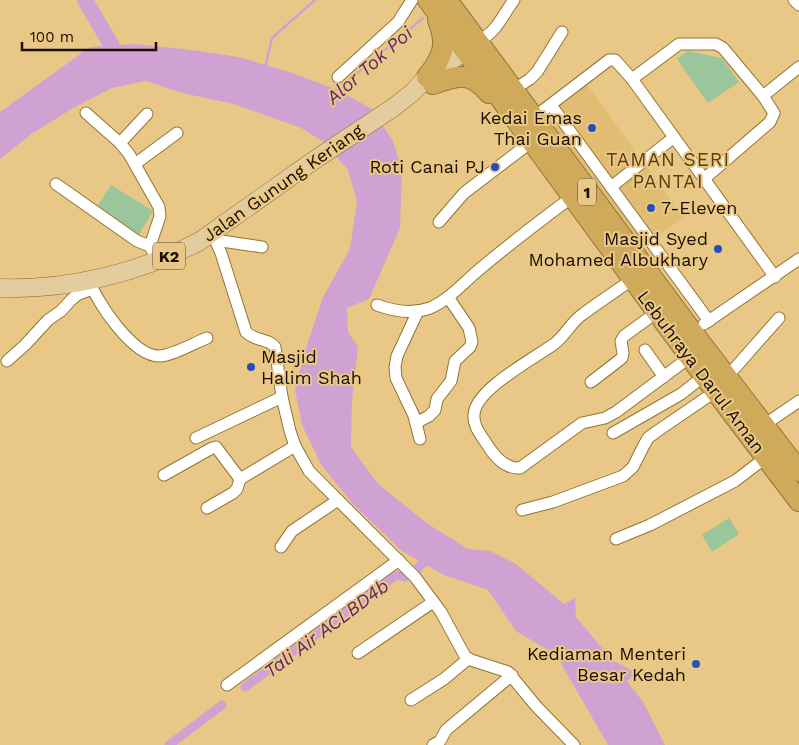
<svg xmlns="http://www.w3.org/2000/svg" width="799" height="745" font-family="'Work Sans',sans-serif">
	<style>
		.built { fill: #e1bd74 }
		.green { fill: #9bc59a }
		.water { fill: #d0a2d4 }
		.lines { fill: none; stroke-linecap: round; stroke-linejoin: round }
		.stream { stroke: #d0a2d4; stroke-width: 2.5 }
		.canal { stroke: #d0a2d4; stroke-width: 9 }
		.river { stroke: #d0a2d4; stroke-width: 16 }
		.street-casing { stroke: #937534; stroke-width: 13 }
		.primary-casing { stroke: #91743b; stroke-width: 19 }
		.highway-casing { stroke: #91743b; stroke-width: 22 }
		.street { stroke: #fff; stroke-width: 11 }
		.primary { stroke: #e3cc9d; stroke-width: 18 }
		.highway { stroke: #d0aa5b; stroke-width: 20 }
		.poi-dot { fill: #234fbd; stroke: #e9c887; stroke-width: 2 }
		.labels { text-anchor: middle; stroke-width: 4; stroke-linejoin: round; paint-order: stroke }
		.shield { fill: #e9c887; stroke: #594628; stroke-width: 1 }
		.shield-label { font-size: 16px; font-weight: bold; fill: #1b0f00 }
		.poi-label { font-size: 18px; fill: #1b0f00; stroke: #e9c887; text-anchor: end }
		.street-label { font-size: 18px; fill: #1b0f00; stroke: #e9c887 }
		.water-label { font-size: 19px; font-style: italic; fill: #5f2865; stroke: #e9c887 }
		.neighbourhood-label { font-size: 19px; letter-spacing: 1px; fill: #563f0a; stroke: #e9c887 }
	</style>
	<rect width="100%" height="100%" fill="#e9c887"/>
	<polygon class="built" points="580,75 683,217 643,247 539,104"/>
	<g class="green">
		<polygon points="687,51 722,58 739,82 708,103 677,59"/>
		<polygon points="111,185 153,211 136,239 93,213"/>
		<polygon points="729,518 739,534 712,552 702,535"/>
	</g>
	<polygon class="water" points="135,44 184,49 239,57 289,72 338,90 372,109 393,141 402,170 400,228 369,299 347,308 348,332 358,347 352,401 351,447 378,484 428,524 468,549 490,551 516,564 564,604 575,598 576,617 612,660 637,673 627,681 643,702 665,745 608,745 556,655 516,631 488,590 444,575 402,551 353,504 322,466 302,425 295,390 303,357 323,297 350,249 357,201 348,170 324,142 301,128 234,104 182,93 146,81 112,88 73,108 30,135 0,159 0,112 90,47"/>
	<g class="lines">
		<g class="stream">
			<polyline points="265,68 272,38 315,0"/>
			<polyline points="336,91 423,18"/>
		</g>
		<g class="canal">
			<polyline points="417,570 421,564 432,559"/>
			<polyline points="245,687 395,576 399,575 405,577 409,575"/>
			<polyline points="169,745 222,705"/>
		</g>
		<polyline class="river" points="85,0 112,46 112,67"/>
		<defs>
			<g id="street">
				<polyline points="794,0 799,5"/>
				<path d="M478,42C499,29 500,19 514,0"/>
				<polyline points="338,77 398,22 412,0"/>
				<polyline points="632,79 679,44 716,44 723,48 763,96 774,113 770,122 704,179"/>
				<polyline points="513,90 530,79 537,72 562,32"/>
				<polyline points="763,96 799,67"/>
				<polyline points="551,105 709,321"/>
				<polyline points="86,113 120,143 129,154 159,207 160,216 150,246 157,261"/>
				<polyline points="533,118 609,60 615,60 632,79 775,277"/>
				<polyline points="120,143 147,114"/>
				<polyline points="135,164 177,133"/>
				<polyline points="56,184 137,241 150,246"/>
				<polyline points="611,187 673,138"/>
				<polyline points="439,222 464,193 531,142"/>
				<path d="M212,233L221,253L246,332C256,342 268,338 275,347L282,397L290,431L295,446L309,471L415,577L441,612L465,656L471,660L508,672L536,706L574,745"/>
				<polyline points="215,240 262,247"/>
				<path d="M633,279C616,291 599,302 583,314C571,322 565,336 554,344C535,358 474,390 474,415C473,427 482,436 488,446C495,457 505,469 520,468L582,423L605,418L616,412L690,357"/>
				<path d="M89,280C97,303 133,356 159,356C172,356 194,343 207,338"/>
				<path d="M377,305C393,311 413,314 430,308C449,300 465,281 481,268C511,243 541,220 572,197"/>
				<polyline points="418,311 397,356 395,367 396,378 414,416 420,439"/>
				<polyline points="704,324 799,259"/>
				<polyline points="645,350 664,377"/>
				<polyline points="7,361 25,345 48,320 61,311 71,300 77,295 92,289"/>
				<polyline points="727,377 779,318"/>
				<polyline points="591,382 622,358 623,353 621,341 624,336 657,312"/>
				<polyline points="416,423 429,416 435,410 437,399 451,381 455,361 470,347 472,342 469,328 448,297"/>
				<polyline points="764,425 799,401"/>
				<polyline points="613,433 681,394 704,376"/>
				<polyline points="196,438 282,397"/>
				<polyline points="164,475 212,448 216,447 240,479"/>
				<polyline points="207,508 233,493 237,489 240,479 295,446"/>
				<polyline points="522,510 553,502 623,476 633,467 643,447 648,438 656,432 716,391"/>
				<polyline points="616,539 650,525 735,481 765,458"/>
				<polyline points="281,547 292,531 338,500"/>
				<polyline points="358,653 433,602"/>
				<polyline points="227,685 399,560"/>
				<polyline points="411,700 444,679 468,659"/>
				<polyline points="433,745 440,741 446,730 512,675"/>
			</g>
			<path id="primary" d="M0,288C69,290 140,273 200,241L313,161L394,107L413,92L427,77L475,44"/>
			<g id="highway">
				<polyline points="428,0 704,376 799,501"/>
				<polyline points="447,0 693,333 799,471"/>
				<path d="M427,77C443,57 448,45 438,20"/>
				<path d="M433,84C458,75 470,71 489,93"/>
			</g>
		</defs>
		<use href="#street" class="street-casing"/>
		<use href="#primary" class="primary-casing"/>
		<use href="#highway" class="highway-casing"/>
		<use href="#street" class="street"/>
		<use href="#primary" class="primary"/>
		<use href="#highway" class="highway"/>
	</g>
	<g class="poi-dot">
		<circle cx="592" cy="128" r="5"/>
		<circle cx="495" cy="167" r="5"/>
		<circle cx="651" cy="208" r="5"/>
		<circle cx="718" cy="249" r="5"/>
		<circle cx="251" cy="367" r="5"/>
		<circle cx="696" cy="664" r="5"/>
	</g>
	<g class="labels">
		<g class="shield">
			<rect x="578" y="178.5" width="18" height="27" rx="4"/>
			<rect x="153" y="242.5" width="32" height="27" rx="4"/>
		</g>
		<g class="shield-label">
			<text x="587" y="198">1</text>
			<text x="169" y="262">K2</text>
		</g>
		<g class="poi-label">
			<text x="582" y="124">Kedai Emas<tspan x="582" dy="21">Thai Guan</tspan></text>
			<text x="485" y="173">Roti Canai PJ</text>
			<text x="661" y="214" text-anchor="start">7-Eleven</text>
			<text x="708" y="245">Masjid Syed<tspan x="708" dy="21">Mohamed Albukhary</tspan></text>
			<text x="261" y="363" text-anchor="start">Masjid<tspan x="261" dy="21">Halim Shah</tspan></text>
			<text x="686" y="660">Kediaman Menteri<tspan x="686" dy="21">Besar Kedah</tspan></text>
		</g>
		<g class="street-label">
			<text transform="translate(283 183) rotate(-35)" y="6">Jalan Gunung Keriang</text>
			<text transform="translate(701 372) rotate(53)" y="6">Lebuhraya Darul Aman</text>
		</g>
		<g class="water-label">
			<text transform="translate(369 65) rotate(-41)" y="7">Alor Tok Poi</text>
			<text transform="translate(326 628) rotate(-37)" y="7">Tali Air ACLBD4b</text>
		</g>
		<g class="neighbourhood-label">
			<text x="668" y="166">TAMAN SERI<tspan x="668" dy="22">PANTAI</tspan></text>
		</g>
	</g>
	<path d="M22 42v8h134v-8" fill="none" stroke="#1b0f00" stroke-width="2.5"/>
	<text x="30" y="42" font-size="15" fill="#1b0f00" stroke="#e9c887" stroke-width="4" paint-order="stroke">100 m</text>
</svg>
